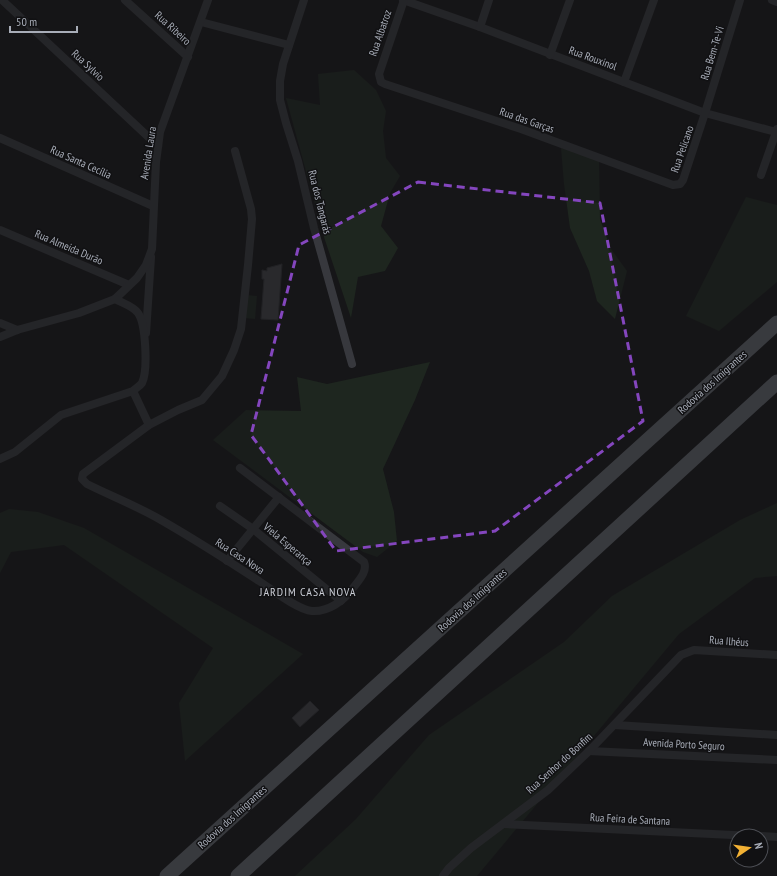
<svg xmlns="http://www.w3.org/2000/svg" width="777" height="876" font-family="'PT Sans Narrow',sans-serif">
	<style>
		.green { fill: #1e261f }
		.building { fill: #404145; stroke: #303034 }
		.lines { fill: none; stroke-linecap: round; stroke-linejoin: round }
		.street { stroke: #37383d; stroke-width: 8 }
		.highway { stroke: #63666e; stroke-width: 15 }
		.marked { fill: none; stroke: #8446be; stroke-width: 3; stroke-dasharray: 8 5; stroke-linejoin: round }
		.labels { text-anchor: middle; stroke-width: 3; stroke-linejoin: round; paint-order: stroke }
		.street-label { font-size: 11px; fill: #a8adb8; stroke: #111113 }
		.neighbourhood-label { font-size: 12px; letter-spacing: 1px; fill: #c9ccd4; stroke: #111113 }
	</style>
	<rect width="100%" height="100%" fill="#161618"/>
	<g class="green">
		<polygon points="354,70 376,90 386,111 383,131 386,158 400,176 390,193 381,226 398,248 385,271 358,277 351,318 324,237 286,98 320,105 318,74"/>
		<polygon points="561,148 599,159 600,219 611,249 627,271 615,319 597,301 589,271 570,228 564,184"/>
		<polygon points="746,197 777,205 777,282 719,331 686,316"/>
		<polygon points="247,295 257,296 255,319 245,318"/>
		<polygon points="430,362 415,400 383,469 394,512 397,541 377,557 363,552 213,440 246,410 301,411 297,377 327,384"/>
		<polygon points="777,503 777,576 755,578 679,634 477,876 295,876 356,819 429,735 564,642 612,596 740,520"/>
		<polygon points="9,509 38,512 84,528 303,654 185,761 179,703 213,648 64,545 11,552 0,573 0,513"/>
	</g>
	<g class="building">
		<polygon points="282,264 278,320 261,319 264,279 262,279 262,270 267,271 267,268"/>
		<polygon points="310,701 319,710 300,727 292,718"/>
	</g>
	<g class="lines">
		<g class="street">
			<polyline points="2,0 158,146"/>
			<polyline points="125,0 188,57"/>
			<polyline points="304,0 283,64 280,81 280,100 286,123 298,161 314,228 352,364"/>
			<polyline points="403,0 480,27 705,113 776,132"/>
			<polyline points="404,0 379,74 381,82 385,84 521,129 673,185 680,184 683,180 705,113 740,0"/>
			<polyline points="772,0 777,2"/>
			<polyline points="201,22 289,45"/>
			<polyline points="480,27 489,0"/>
			<polyline points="550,55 570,0"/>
			<polyline points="624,82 654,0"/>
			<polyline points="0,138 153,206"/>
			<path d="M235,151L251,209L252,219L248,265L241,329L234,350L222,376L202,400L178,410L149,425L83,474L82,479L87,484C111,496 137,506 161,520C194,539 227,560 259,581C271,589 298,610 312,611C328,612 344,601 353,588C358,581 368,572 364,562L240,468"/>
			<polyline points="761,175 777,129"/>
			<polyline points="0,230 129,285"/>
			<polyline points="0,323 17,330"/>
			<polyline points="146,333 151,257"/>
			<polyline points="0,337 17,330 79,313 115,299 137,278 146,265 152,249 156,162 160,132 208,0"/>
			<polyline points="133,391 149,425"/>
			<path d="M0,459L15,452L61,415L133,391C136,388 140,386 142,383C148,371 146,324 138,313C133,306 122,303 115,299"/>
			<polyline points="220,506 253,529 341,601"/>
			<polyline points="227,561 279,497"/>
			<polyline points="615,725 777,735"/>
			<polyline points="589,751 777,760"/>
			<polyline points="504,824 754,836"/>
			<polyline points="761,836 777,837"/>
			<polyline points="443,876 449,868 471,848 548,790 589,751 681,655 694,650 777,655"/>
		</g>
		<g class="highway">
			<polyline points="167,876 777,323"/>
			<polyline points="238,876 777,382"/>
		</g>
	</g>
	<path d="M0 0H777V876H0ZM418,182L600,203L643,421L495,531L336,551L251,435L299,245Z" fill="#161618" fill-opacity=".55" fill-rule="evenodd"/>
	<path class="marked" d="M418,182L600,203L643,421L495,531L336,551L251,435L299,245Z"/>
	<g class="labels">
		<g class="street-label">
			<text transform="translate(173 28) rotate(42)" y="4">Rua Ribeiro</text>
			<text transform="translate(380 33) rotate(-71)" y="4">Rua Albatroz</text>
			<text transform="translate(712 53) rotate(-73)" y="4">Rua Bem-Te-Vi</text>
			<text transform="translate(593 58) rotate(20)" y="4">Rua Rouxinol</text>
			<text transform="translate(88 65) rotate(43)" y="4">Rua Sylvio</text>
			<text transform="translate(527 120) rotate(19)" y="4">Rua das Garças</text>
			<text transform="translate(682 149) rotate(-71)" y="4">Rua Pelicano</text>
			<text transform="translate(148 153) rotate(-81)" y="4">Avenida Laura</text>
			<text transform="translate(81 162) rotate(24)" y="4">Rua Santa Cecília</text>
			<text transform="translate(320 202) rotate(76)" y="4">Rua dos Tangarás</text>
			<text transform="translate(69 247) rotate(23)" y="4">Rua Almeida Durão</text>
			<text transform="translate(712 382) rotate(-42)" y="4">Rodovia dos Imigrantes</text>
			<text transform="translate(288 544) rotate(40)" y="4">Viela Esperança</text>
			<text transform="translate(240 556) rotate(33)" y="4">Rua Casa Nova</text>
			<text transform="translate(472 600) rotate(-42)" y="4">Rodovia dos Imigrantes</text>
			<text transform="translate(729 641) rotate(4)" y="4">Rua Ilhéus</text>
			<text transform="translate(684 744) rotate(3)" y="4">Avenida Porto Seguro</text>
			<text transform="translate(559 763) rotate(-42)" y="4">Rua Senhor do Bonfim</text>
			<text transform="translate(232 817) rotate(-42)" y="4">Rodovia dos Imigrantes</text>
			<text transform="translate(630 819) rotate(3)" y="4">Rua Feira de Santana</text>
		</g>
		<g class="neighbourhood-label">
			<text x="308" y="596">JARDIM CASA NOVA</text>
		</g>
	</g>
	<g transform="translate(749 848) rotate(77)"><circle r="19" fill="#111113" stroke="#4d4f55"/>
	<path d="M0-3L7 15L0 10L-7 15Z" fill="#f2b134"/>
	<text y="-6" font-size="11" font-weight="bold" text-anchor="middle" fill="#a8adb8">N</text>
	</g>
	<path d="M10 26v6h67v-6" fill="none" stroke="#a8adb8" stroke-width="2"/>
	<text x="16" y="26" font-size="12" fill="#a8adb8" stroke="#111113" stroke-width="3" paint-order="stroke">50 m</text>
</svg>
